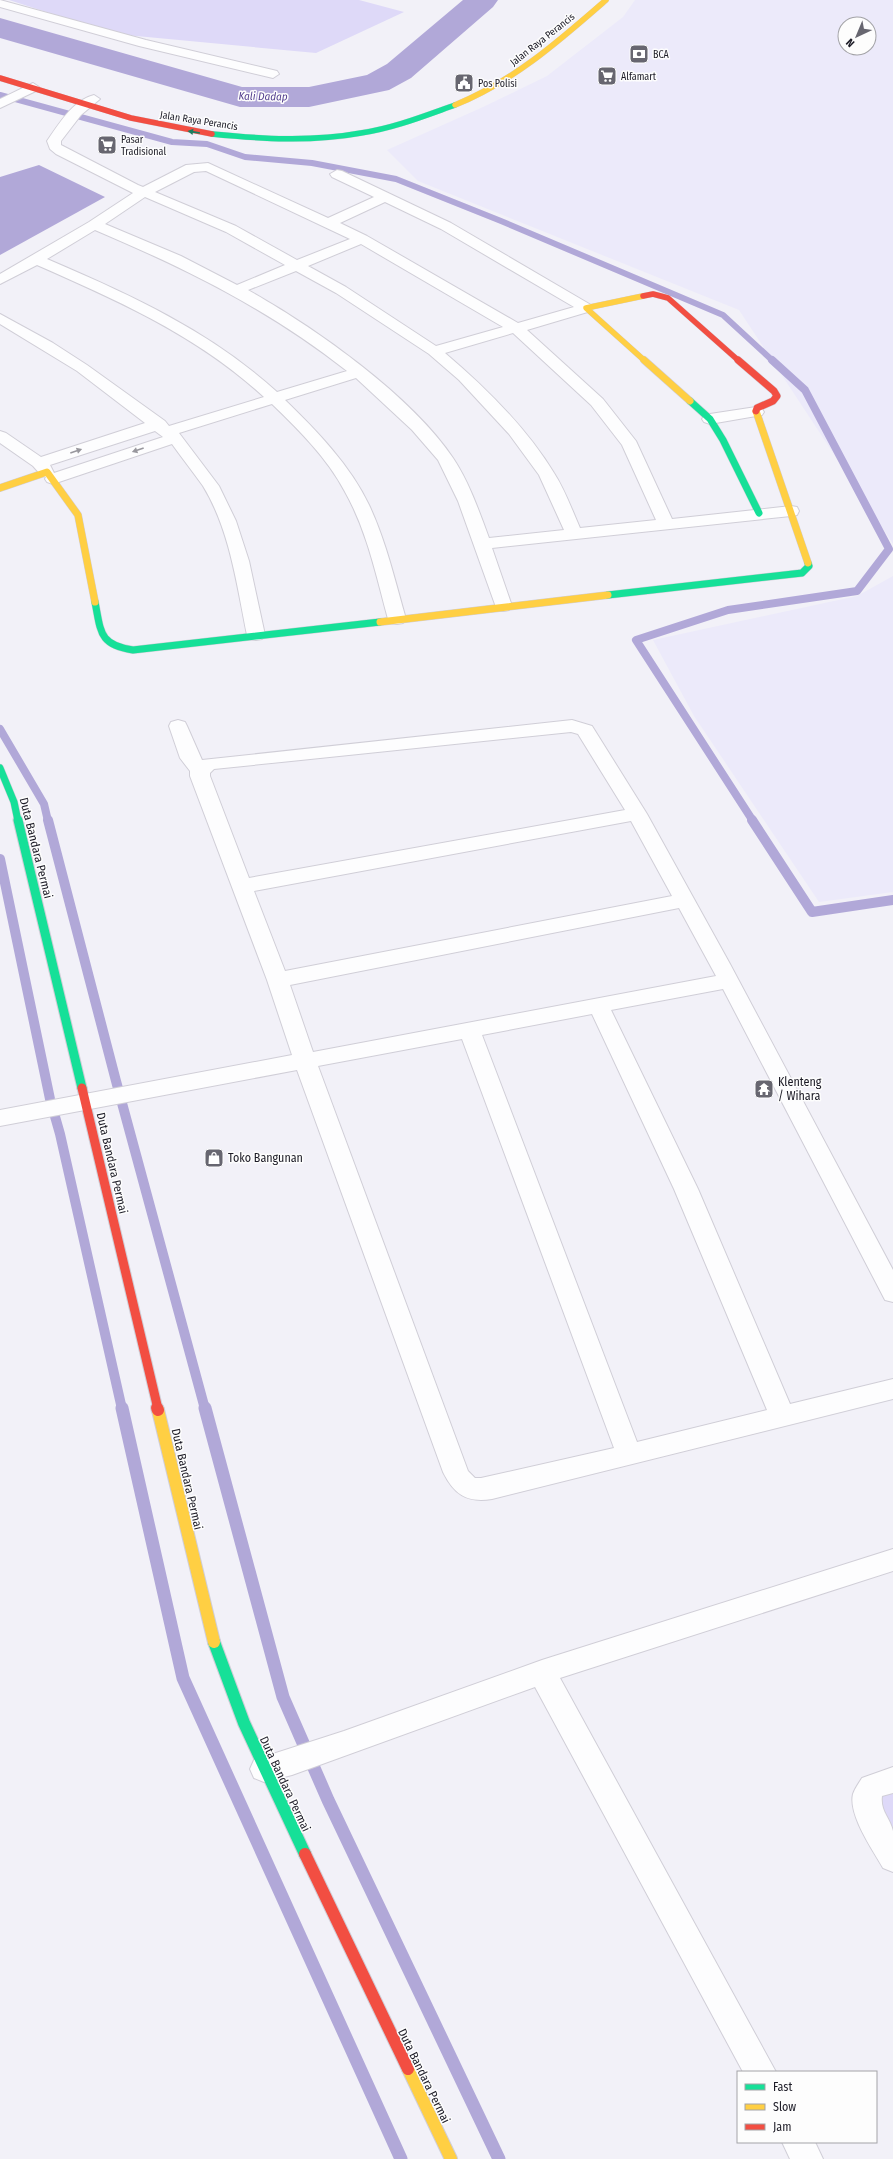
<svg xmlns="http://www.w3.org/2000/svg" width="893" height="2159" font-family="'Fira Sans Condensed',sans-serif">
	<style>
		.built { fill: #eceafa; fill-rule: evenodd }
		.green { fill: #ded9f8 }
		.water { fill: #b1a8d8 }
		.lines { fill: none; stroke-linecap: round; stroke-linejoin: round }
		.stream-far3 { stroke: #b1a8d8; stroke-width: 6 }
		.stream-far2 { stroke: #b1a8d8; stroke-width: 8 }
		.stream-far1 { stroke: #b1a8d8; stroke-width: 10 }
		.stream { stroke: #b1a8d8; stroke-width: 13 }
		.river { fill: #b1a8d8; fill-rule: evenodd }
		.street-casing { stroke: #d0ced7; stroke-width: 2 }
		.fast-far3-casing { stroke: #d0ced7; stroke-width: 6 }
		.fast-far2-casing { stroke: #d0ced7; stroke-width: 8 }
		.fast-far1-casing { stroke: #d0ced7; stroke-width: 11 }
		.fast-casing { stroke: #d0ced7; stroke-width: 14 }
		.slow-far2-casing { stroke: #d0ced7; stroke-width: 6 }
		.slow-far1-casing { stroke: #d0ced7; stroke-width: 8 }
		.slow-casing { stroke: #d0ced7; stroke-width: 14 }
		.jam-far3-casing { stroke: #d0ced7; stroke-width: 6 }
		.jam-far2-casing { stroke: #d0ced7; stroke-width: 8 }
		.jam-far1-casing { stroke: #d0ced7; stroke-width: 11 }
		.jam-casing { stroke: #d0ced7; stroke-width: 14 }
		.street { fill: #fdfdfe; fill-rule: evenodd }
		.fast-far3 { stroke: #16e098; stroke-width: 5.5 }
		.fast-far2 { stroke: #16e098; stroke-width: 7 }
		.fast-far1 { stroke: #16e098; stroke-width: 9 }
		.fast { stroke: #16e098; stroke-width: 12 }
		.slow-far2 { stroke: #ffcf43; stroke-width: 5.5 }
		.slow-far1 { stroke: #ffcf43; stroke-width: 7 }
		.slow { stroke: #ffcf43; stroke-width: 12 }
		.jam-far3 { stroke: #f24e42; stroke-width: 5.5 }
		.jam-far2 { stroke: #f24e42; stroke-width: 7 }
		.jam-far1 { stroke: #f24e42; stroke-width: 9 }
		.jam { stroke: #f24e42; stroke-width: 12 }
		.oneway { fill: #197e5f }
		.oneway2 { fill: #98979d }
		.labels { text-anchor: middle; stroke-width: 3; stroke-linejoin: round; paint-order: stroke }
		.far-street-label { font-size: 10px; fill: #1c1b26; stroke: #fdfdfd }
		.far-poi-label { font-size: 10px; fill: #1c1b26; stroke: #fdfdfd; text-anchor: start }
		.far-water-label { font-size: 11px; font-style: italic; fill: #533f8e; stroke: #fdfdfd }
		.street-label { font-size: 12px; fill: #1c1b26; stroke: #fdfdfd }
		.poi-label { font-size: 12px; fill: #1c1b26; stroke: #fdfdfd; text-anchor: start }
	</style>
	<rect width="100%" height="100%" fill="#f2f1f8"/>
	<g class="built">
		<path d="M635,0H893V544L739,310L418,181L387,150L483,107L547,76L623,17ZM845,24H869V48H845Z"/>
		<polygon points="893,576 893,892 819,902 694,716 653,640 857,596"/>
	</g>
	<g class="green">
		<polygon points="9,0 359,0 404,12 316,53 115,34"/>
		<polygon points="893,1789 893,1838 873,1794"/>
	</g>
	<polygon class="water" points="39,165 105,197 0,255 0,177"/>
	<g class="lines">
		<polyline class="stream-far3" points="0,95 172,142 207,144 245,157 312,163 396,179 501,221 723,315 773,361"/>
		<g class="stream-far2">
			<polyline points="0,729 44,804 48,821"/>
			<polyline points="753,821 636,640 728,610 857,591 889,549 805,390 772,360"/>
		</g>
		<g class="stream-far1">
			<polyline points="48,820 116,1081 205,1409"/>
			<polyline points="752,820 812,912 893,900"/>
			<polyline points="0,859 50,1099 60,1134 122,1409"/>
		</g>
		<g class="stream">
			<polyline points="122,1408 183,1678 401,2159"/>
			<polyline points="205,1408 283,1697 328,1800 499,2159"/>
		</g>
		<polygon class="river" points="463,0 498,0 493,7 411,78 389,90 309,107 240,107 0,38 0,18 242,87 309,87 367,75 387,64"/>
		<defs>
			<g id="street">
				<polygon points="0,0 146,40 277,71 279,74 273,78 139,46 0,7"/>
				<polygon points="33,83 39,87 38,90 0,108 0,99"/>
				<path d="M94,95L100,99L81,115L61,141V145L138,185L143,187L186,165L208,163L328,218L374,197L332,177L330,174L337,170L342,171L451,223L591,305L593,308L591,311L527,330L603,399L636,441L672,519L791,506L797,507L799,511L797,515L791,516L492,548L512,606L509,610L503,611L497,610L458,501L438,460L412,430L356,378L285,400C317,431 350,465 369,505C386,541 395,581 406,619L403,623L397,624L391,623L388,619C376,575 367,530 344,490C327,458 298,429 272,404L179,433L219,486L236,521L249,561L265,635L262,639L256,640L250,639L247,635C237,586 230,530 203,486C193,472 182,458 172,444L53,484L47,482L45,479L46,477L41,475L33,466L0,443V431L6,433L41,457L145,423L77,371L0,324V314L53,343L87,365L165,421L169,426L264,397C198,336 117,300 37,265L0,284V274L89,222L133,193L56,154L50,149L47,141C59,124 73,100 94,95ZM206,171L350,239L297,260L236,226L155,192L194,172ZM145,197L226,232L285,265L237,285L181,256L105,224ZM385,202L441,229L574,307L518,323L367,236L340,223ZM95,230C187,269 268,309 347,371L277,392C210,331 129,294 47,259ZM361,244L503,327L436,346L346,287L308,266ZM296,271L336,293L429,354L459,380L509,434L539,475L564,530L489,538C479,511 469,482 453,458C411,395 314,327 248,290ZM513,333L591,405L622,445L656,520L580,528C572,510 565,490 554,473C526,427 485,387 445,353ZM155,431L163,437L54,473L50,465Z"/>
				<polygon points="756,407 762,409 764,412 762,415 710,424 704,422 702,419 704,416 710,414"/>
				<path d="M178,720L185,722L187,726L202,760L572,720L592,726L647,814L730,964L893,1270V1302L885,1300L723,989L611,1010L698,1189L790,1404L893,1379V1399L492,1499C466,1503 454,1494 443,1472L297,1070L0,1126V1110L292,1055L267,980L190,776V771L180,758L169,726L171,722ZM571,732L578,734L625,810L249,878L210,776V773L214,769ZM631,821L672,896L285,971L254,891ZM679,908L716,976L313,1052L290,985ZM592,1014L674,1189L767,1410L637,1442L482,1035ZM462,1039L614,1448L481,1478H475L468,1471L318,1066Z"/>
				<polygon points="893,1549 893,1571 560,1678 776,2072 743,2072 535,1687 292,1775 264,1782 254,1778 250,1769 254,1760 344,1731 542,1660"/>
				<path d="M893,1767V1793L882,1796C880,1811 890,1818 893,1831C893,1843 893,1859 893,1872L883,1868C873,1850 848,1815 853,1794C855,1788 859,1783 862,1778Z"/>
				<polygon points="782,2142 815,2142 823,2159 790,2159"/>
			</g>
			<path id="fast-far3" d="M212,134C262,139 312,142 361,133C394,128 424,116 455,105"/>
			<g id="fast-far2">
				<polyline points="690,401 710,419 723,440 759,513"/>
				<polyline points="608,595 802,573 809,566 808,563"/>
				<path d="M95,602C101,632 99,645 133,650L380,622"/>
				<polyline points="0,768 14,802 18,821"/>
			</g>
			<polyline id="fast-far1" points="18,820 82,1088"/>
			<polyline id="fast" points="214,1642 244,1723 305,1854"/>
			<g id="slow-far2">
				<path d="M455,105C514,81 559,41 606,0"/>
				<polyline points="643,296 586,308 645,361"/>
			</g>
			<g id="slow-far1">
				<polyline points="644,360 690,401"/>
				<polyline points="756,411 808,563"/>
				<polyline points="0,488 47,472 78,515 95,602"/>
				<polyline points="380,622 608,595"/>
			</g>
			<g id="slow">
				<polyline points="158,1410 214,1642"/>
				<polyline points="408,2069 451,2159"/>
			</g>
			<g id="jam-far3">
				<polyline points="0,78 131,118 212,134"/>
				<polyline points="643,296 653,294 668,298 739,361"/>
			</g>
			<polyline id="jam-far2" points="738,360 774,391 777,396 773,401 757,408 756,411"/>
			<polyline id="jam-far1" points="82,1088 158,1409"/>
			<g id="jam">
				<polyline points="157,1408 158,1410"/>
				<polyline points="305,1854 408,2069"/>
			</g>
		</defs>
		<use href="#street" class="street-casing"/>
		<use href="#fast-far3" class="fast-far3-casing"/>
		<use href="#fast-far2" class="fast-far2-casing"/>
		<use href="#fast-far1" class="fast-far1-casing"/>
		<use href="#fast" class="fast-casing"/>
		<use href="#slow-far2" class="slow-far2-casing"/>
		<use href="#slow-far1" class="slow-far1-casing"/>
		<use href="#slow" class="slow-casing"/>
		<use href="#jam-far3" class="jam-far3-casing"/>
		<use href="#jam-far2" class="jam-far2-casing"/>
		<use href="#jam-far1" class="jam-far1-casing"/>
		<use href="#jam" class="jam-casing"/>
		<use href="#street" class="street"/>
		<use href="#fast-far3" class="fast-far3"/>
		<use href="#fast-far2" class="fast-far2"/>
		<use href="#fast-far1" class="fast-far1"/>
		<use href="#fast" class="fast"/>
		<use href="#slow-far2" class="slow-far2"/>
		<use href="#slow-far1" class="slow-far1"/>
		<use href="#slow" class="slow"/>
		<use href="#jam-far3" class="jam-far3"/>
		<use href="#jam-far2" class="jam-far2"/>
		<use href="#jam-far1" class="jam-far1"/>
		<use href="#jam" class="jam"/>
	</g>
	<defs><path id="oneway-solid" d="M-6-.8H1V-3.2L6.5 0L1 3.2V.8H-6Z"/></defs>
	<use class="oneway" href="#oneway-solid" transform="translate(194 132) rotate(-171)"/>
	<g class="oneway2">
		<use href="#oneway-solid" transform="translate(138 450) rotate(161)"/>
		<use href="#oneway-solid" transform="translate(76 451) rotate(-19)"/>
	</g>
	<defs>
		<symbol id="bank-square" viewBox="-11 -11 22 22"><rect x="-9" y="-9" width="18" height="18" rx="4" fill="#676670" stroke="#fdfdfd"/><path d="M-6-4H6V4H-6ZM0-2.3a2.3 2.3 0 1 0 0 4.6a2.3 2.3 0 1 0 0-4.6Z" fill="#fff"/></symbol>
		<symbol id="supermarket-square" viewBox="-11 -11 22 22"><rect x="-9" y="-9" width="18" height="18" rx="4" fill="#676670" stroke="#fdfdfd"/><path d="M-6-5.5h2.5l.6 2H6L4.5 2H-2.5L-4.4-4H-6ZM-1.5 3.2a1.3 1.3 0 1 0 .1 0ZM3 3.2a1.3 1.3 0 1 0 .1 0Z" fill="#fff"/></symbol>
		<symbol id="civic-square" viewBox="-11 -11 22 22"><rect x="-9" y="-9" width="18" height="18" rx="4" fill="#676670" stroke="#fdfdfd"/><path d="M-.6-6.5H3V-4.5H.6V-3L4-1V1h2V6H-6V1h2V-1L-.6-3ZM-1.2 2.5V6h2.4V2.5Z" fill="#fff"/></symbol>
		<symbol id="temple-square" viewBox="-11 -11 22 22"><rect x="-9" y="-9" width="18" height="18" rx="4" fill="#676670" stroke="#fdfdfd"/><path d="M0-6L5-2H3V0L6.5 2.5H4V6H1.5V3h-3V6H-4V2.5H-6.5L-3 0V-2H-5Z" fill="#fff"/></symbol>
		<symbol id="shop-square" viewBox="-11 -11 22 22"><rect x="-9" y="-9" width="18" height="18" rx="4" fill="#676670" stroke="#fdfdfd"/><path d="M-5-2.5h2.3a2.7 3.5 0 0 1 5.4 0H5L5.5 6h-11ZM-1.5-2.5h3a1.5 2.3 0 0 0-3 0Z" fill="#fff"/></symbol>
	</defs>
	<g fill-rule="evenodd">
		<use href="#bank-square" x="628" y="43" width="22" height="22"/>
		<use href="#supermarket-square" x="596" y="65" width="22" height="22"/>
		<use href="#civic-square" x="453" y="72" width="22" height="22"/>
		<use href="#supermarket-square" x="96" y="134" width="22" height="22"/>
		<use href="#temple-square" x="753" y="1078" width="22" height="22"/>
		<use href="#shop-square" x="203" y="1147" width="22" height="22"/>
	</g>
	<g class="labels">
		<g class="far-street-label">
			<text transform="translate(542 39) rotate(-38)" y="4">Jalan Raya Perancis</text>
			<text transform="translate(199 120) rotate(9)" y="4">Jalan Raya Perancis</text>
		</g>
		<g class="far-poi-label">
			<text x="653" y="58">BCA</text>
			<text x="621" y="80">Alfamart</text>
			<text x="478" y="87">Pos Polisi</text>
			<text x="121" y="143">Pasar<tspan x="121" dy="12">Tradisional</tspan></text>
		</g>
		<g class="far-water-label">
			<text transform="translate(263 96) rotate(1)" y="4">Kali Dadap</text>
		</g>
		<g class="street-label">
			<text transform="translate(36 848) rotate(76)" y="4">Duta Bandara Permai</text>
			<text transform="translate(112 1163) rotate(77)" y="4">Duta Bandara Permai</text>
			<text transform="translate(187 1479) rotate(77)" y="4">Duta Bandara Permai</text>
			<text transform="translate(285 1784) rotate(65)" y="4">Duta Bandara Permai</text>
			<text transform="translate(424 2076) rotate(64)" y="4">Duta Bandara Permai</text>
		</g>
		<g class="poi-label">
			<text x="778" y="1086">Klenteng<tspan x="778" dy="14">/ Wihara</tspan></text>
			<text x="228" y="1162">Toko Bangunan</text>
		</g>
	</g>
	<rect x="737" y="2071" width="140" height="72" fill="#fdfdfd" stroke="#a3a3a7"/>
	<rect x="745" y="2084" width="20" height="6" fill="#16e098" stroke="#a3a3a7"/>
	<text x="773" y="2091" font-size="12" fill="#1c1b26">Fast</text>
	<rect x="745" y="2104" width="20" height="6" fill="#ffcf43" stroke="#a3a3a7"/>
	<text x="773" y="2111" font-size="12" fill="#1c1b26">Slow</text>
	<rect x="745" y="2124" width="20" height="6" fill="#f24e42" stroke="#a3a3a7"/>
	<text x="773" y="2131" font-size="12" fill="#1c1b26">Jam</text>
	<g transform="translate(857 36) rotate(224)"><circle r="19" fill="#fdfdfd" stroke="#a3a3a7"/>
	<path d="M0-3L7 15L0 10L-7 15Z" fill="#676670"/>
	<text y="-6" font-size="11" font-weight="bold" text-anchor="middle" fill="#1c1b26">N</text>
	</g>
</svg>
